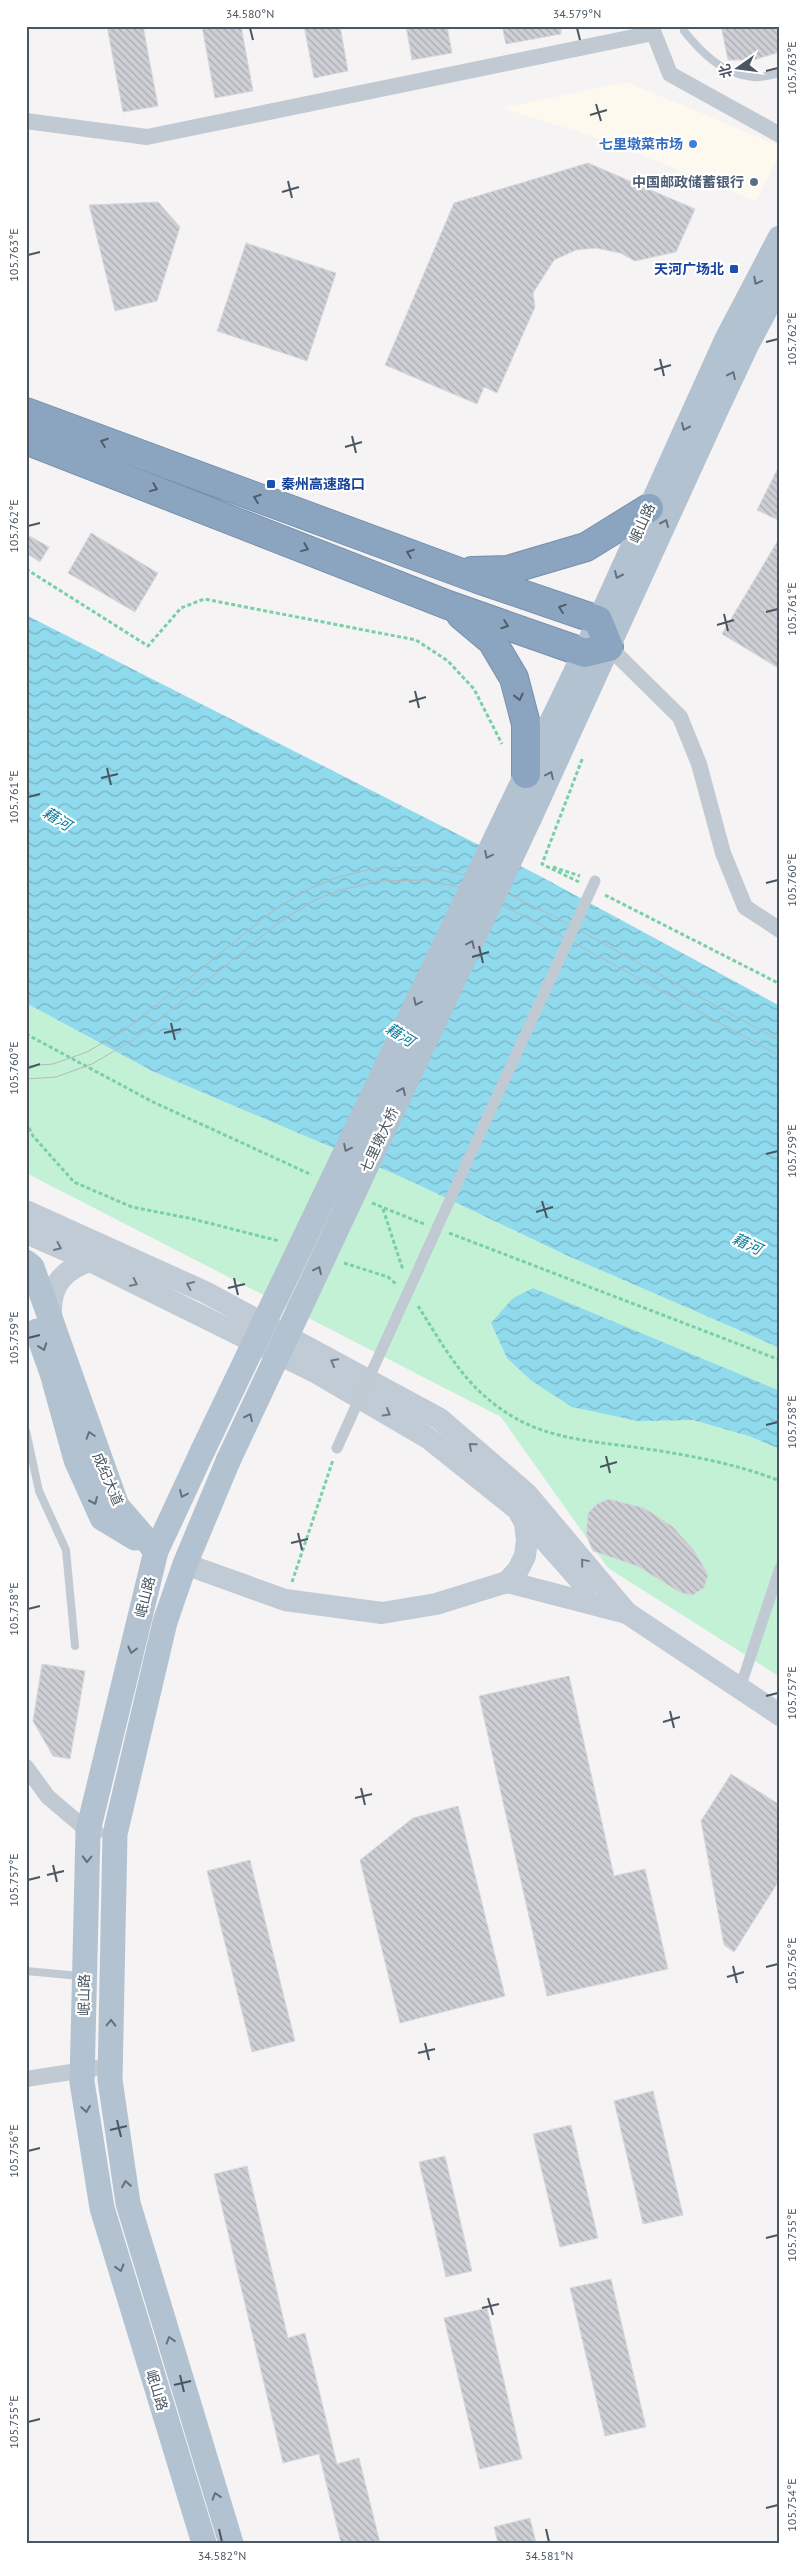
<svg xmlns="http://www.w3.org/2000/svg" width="806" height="2569" font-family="'PT Sans','Noto Sans SC',sans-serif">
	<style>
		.commercial { fill: #fdf9ef }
		.green { fill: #c3f1d5 }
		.water { fill: url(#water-waves) }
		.building { fill: url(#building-back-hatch); stroke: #d7d9de }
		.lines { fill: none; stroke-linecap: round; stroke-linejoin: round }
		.motorway-casing { stroke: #7690ad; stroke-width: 30 }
		.path { stroke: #7ad0a6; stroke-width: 3; stroke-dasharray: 4 2.5; stroke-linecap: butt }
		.service { stroke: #c1cad2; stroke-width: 8 }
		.pedestrian { stroke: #c1cad2; stroke-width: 11 }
		.minor { stroke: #c1cad2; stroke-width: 16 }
		.secondary { stroke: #c1cbd6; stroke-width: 22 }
		.primary { stroke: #b3c2d1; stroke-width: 25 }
		.motorway { stroke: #8ba5c1; stroke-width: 28 }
		.tram { stroke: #b5b8bd; stroke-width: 1 }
		.pedestrian-bridge { stroke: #c1cad2; stroke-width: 11 }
		.primary-bridge { stroke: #b3c2d1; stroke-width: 25 }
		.oneway { stroke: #64717d }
		.oneway2 { stroke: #505e6b }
		.oneway3 { stroke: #6e7984 }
		.ticks { fill: none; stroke: #4a5661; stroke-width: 2 }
		.shop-dot { fill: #3f7fe0; stroke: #fff; stroke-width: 2 }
		.service-dot { fill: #5c6f8a; stroke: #fff; stroke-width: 2 }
		.transit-dot { fill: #1a4fb4; stroke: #fff; stroke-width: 2 }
		.labels { text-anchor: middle; stroke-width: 4.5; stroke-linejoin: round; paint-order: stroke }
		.shop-label { font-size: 14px; font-weight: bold; fill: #366cbe; stroke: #fff; text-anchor: end }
		.service-label { font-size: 14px; font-weight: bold; fill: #4e5e75; stroke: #fff; text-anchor: end }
		.transit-label { font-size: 14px; font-weight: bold; fill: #164399; stroke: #fff; text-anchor: end }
		.street-label { font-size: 14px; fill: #4a5661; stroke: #fff }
		.water-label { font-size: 15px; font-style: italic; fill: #0c7c9b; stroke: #fff }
		.neatline { fill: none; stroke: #4a5661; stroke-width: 2 }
		.ticks-label { font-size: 12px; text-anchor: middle; fill: #4a5661 }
	</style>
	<defs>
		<pattern id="water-waves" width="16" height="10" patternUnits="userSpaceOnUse" patternTransform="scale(1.25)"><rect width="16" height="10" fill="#90daee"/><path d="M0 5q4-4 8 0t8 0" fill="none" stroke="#78b4c4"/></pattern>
		<pattern id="building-back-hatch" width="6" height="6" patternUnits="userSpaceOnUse" patternTransform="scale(1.25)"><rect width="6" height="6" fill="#cdcfd5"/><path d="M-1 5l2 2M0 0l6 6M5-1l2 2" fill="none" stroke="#a8abb0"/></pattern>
	</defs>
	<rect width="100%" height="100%" fill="#f5f3f3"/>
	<polygon class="commercial" points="626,82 780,146 780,153 756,201 607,141 502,108"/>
	<polygon class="green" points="26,1003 152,1071 406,1179 568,1256 780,1348 780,1677 608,1568 501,1417 26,1173"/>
	<g class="water">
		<polygon points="26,615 538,875 780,1006 780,1348 568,1256 406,1179 152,1071 26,1003"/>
		<polygon points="533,1288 780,1391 780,1449 749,1436 693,1420 638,1421 572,1407 532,1381 507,1358 491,1323 512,1299"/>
	</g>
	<g class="building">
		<polygon points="107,26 143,26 158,106 123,112"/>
		<polygon points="202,26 241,26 253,91 215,98"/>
		<polygon points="304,26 340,26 348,71 314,78"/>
		<polygon points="406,26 447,26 452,53 412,60"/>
		<polygon points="502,26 561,26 561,34 506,44"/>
		<polygon points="721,26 780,26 780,52 753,60 728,60"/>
		<polygon points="588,163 695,209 676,252 635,261 620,253 596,248 576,250 554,260 533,293 535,307 497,393 484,387 477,404 385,365 454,203"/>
		<polygon points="158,202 180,227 157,301 115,311 89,205"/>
		<polygon points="246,243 336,273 307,361 217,331"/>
		<polygon points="780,464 780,521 757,510"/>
		<polygon points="91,533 158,573 135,612 68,573"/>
		<polygon points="26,534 49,547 40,562 26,553"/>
		<polygon points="780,537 780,669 722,634"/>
		<polygon points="609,1499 644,1508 672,1526 693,1549 705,1569 708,1575 704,1588 693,1595 681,1593 637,1566 593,1551 586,1535 588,1513 597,1504"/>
		<polygon points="42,1664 85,1671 70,1759 53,1756 33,1721"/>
		<polygon points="569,1676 614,1876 645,1869 668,1969 547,1996 479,1696"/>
		<polygon points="731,1774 780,1805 780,1879 734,1952 724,1945 701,1821"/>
		<polygon points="458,1806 505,1996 400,2023 360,1860 413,1818"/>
		<polygon points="250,1860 295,2041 252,2052 207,1871"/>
		<polygon points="653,2091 683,2215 643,2224 614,2101"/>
		<polygon points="571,2125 598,2238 560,2247 533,2134"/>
		<polygon points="445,2156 472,2271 446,2277 419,2162"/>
		<polygon points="247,2166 288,2338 305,2333 337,2464 359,2458 380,2543 341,2543 319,2454 283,2463 214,2174"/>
		<polygon points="611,2279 646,2427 605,2436 570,2288"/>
		<polygon points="487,2308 522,2459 480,2469 444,2318"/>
		<polygon points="530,2518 536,2543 498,2543 494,2527"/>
	</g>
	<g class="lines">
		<defs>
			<g id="motorway">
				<polyline points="26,412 478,579 598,620 609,647 585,653 448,605 26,440"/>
				<polyline points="472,571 508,570 586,547 649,508"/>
				<polyline points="461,615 492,641 514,678 526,724 526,774"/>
			</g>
		</defs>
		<use href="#motorway" class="motorway-casing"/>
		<g class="path">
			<polyline points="26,569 148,646 181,608 204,599 416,640 448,661 474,689 502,744"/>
			<polyline points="553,867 580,876"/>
			<polyline points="579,882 542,864 583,757"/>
			<polyline points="605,895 780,984"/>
			<polyline points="26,1034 153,1102 312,1175"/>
			<polyline points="26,1122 33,1136 74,1182 132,1207 193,1219 279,1241"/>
			<polyline points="372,1203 424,1224"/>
			<polyline points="383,1209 403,1270"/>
			<polyline points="449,1233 780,1360"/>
			<polyline points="344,1263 388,1277 396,1284"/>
			<path d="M418,1306C436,1334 453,1365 477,1389C520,1431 561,1438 618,1445C672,1452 729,1461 780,1481"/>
			<polyline points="292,1582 333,1460"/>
		</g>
		<g class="service">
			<path d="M684,31C701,52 723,75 753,77C761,78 771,75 780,73"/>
			<polyline points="26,1431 39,1491 66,1550 75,1646"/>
			<polyline points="26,1971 80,1976"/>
		</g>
		<polyline class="pedestrian" points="740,1688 780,1568"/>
		<g class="minor">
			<polyline points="651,26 670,74 780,135"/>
			<polyline points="26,121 147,137 653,33"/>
			<polyline points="609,647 680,717 699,764 723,853 745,907 780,930"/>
			<polyline points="26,1767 48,1797 88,1831 96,1832"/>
			<polyline points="26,2079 110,2066"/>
		</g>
		<g class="secondary">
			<polyline points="26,1211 205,1292 440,1419 527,1494 627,1613 780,1715"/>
			<polyline points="26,1233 90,1261 317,1373 428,1438 517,1509 586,1587"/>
			<path d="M52,1321C47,1291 60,1270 90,1261"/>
			<polyline points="185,1564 285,1600 382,1613 436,1604 507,1582 518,1570 525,1556 527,1540 525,1523 520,1514"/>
			<polyline points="507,1582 627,1613"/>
		</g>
		<g class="primary">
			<polyline points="509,811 585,653 727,339 780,238"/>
			<polyline points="529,819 715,412 747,344 780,282"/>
			<polyline points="26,1262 32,1267 117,1506 156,1551"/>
			<polyline points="37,1331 52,1373 76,1460 102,1518 135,1538"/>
			<polyline points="203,1450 156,1551 88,1831 82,2082 102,2208 204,2543"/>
			<polyline points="228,1461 185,1564 165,1622 115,1834 110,2080 128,2203 231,2543"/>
		</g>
		<use href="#motorway" class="motorway"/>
		<g class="tram">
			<polyline points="26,1066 53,1064 87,1052 125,1030 274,910 309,889 338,877 377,868 425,867 474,877 555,917 780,1041"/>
			<polyline points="26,1079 56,1077 92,1064 133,1040 281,921 315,900 341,890 379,881 424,880 470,889 549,929 780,1056"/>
		</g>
		<polyline class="pedestrian-bridge" points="337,1448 595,881"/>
		<g class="primary-bridge">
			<polyline points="203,1450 509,811"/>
			<polyline points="228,1461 529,819"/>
		</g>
	</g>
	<defs><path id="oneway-chevron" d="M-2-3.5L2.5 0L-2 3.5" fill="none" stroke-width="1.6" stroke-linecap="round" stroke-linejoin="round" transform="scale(1.25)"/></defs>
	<g class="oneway">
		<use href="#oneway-chevron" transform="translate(757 281) rotate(118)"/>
		<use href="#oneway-chevron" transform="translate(732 375) rotate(-65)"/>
		<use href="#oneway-chevron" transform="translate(685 427) rotate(114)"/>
		<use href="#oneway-chevron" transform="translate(665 523) rotate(-66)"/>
		<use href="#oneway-chevron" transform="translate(618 575) rotate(114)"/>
		<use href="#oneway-chevron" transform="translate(550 775) rotate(-65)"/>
		<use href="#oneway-chevron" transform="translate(488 855) rotate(116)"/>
		<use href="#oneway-chevron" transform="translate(471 944) rotate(-65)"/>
		<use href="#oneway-chevron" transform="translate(417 1002) rotate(116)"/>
		<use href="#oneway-chevron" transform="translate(402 1091) rotate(-65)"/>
		<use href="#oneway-chevron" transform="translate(347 1148) rotate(116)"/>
		<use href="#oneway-chevron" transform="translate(318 1270) rotate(-65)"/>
		<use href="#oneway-chevron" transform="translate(43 1347) rotate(70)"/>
		<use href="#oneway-chevron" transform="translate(249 1417) rotate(-65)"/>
		<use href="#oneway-chevron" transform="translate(90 1435) rotate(-108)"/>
		<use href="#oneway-chevron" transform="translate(183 1494) rotate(115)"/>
		<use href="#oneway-chevron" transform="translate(94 1501) rotate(66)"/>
		<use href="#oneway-chevron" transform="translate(132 1650) rotate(104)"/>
		<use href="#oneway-chevron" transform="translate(87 1859) rotate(91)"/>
		<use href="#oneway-chevron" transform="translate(111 2023) rotate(-89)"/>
		<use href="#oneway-chevron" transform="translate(86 2109) rotate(81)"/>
		<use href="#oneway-chevron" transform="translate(126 2184) rotate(-99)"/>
		<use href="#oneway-chevron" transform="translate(120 2268) rotate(73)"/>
		<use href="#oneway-chevron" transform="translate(170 2340) rotate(-107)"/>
		<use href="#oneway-chevron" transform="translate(216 2496) rotate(-107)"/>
	</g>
	<g class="oneway2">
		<use href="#oneway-chevron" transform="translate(104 442) rotate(-160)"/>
		<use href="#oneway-chevron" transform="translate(154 488) rotate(22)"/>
		<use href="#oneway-chevron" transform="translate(257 498) rotate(-160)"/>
		<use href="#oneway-chevron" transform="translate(305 548) rotate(22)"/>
		<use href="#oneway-chevron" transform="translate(410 553) rotate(-160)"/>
		<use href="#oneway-chevron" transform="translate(562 608) rotate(-161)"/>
		<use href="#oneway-chevron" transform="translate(505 625) rotate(20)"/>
		<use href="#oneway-chevron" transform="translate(519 697) rotate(76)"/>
	</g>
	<g class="oneway3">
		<use href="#oneway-chevron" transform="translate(58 1247) rotate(24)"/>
		<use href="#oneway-chevron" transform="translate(134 1283) rotate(26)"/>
		<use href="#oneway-chevron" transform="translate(190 1285) rotate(-156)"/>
		<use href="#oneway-chevron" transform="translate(334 1362) rotate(-152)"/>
		<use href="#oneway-chevron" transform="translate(387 1413) rotate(30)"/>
		<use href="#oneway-chevron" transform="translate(472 1446) rotate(-139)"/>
		<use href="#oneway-chevron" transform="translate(584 1562) rotate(-130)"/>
	</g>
	<path class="ticks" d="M250,28L253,40M577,28L580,40M766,71L778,68M596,104L601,121M590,115L607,110M288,181L292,198M282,192L299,187M28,255L40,252M766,342L778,339M660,359L664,376M654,370L671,365M352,436L356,453M345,447L362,442M28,526L40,523M766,612L778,609M724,614L728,631M717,625L734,620M415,691L419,708M409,702L426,697M107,768L111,785M101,778L118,774M28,797L40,794M766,883L778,880M479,946L483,963M472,957L489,952M171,1023L175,1040M164,1033L181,1029M28,1068L40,1064M766,1154L778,1151M542,1201L547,1218M536,1212L553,1207M234,1278L238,1295M228,1288L245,1284M28,1338L40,1335M766,1425L778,1422M606,1456L610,1473M600,1467L617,1462M298,1533L302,1550M291,1543L308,1539M28,1609L40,1606M766,1696L778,1693M670,1711L674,1728M663,1722L680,1717M361,1788L365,1805M355,1798L372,1794M53,1865L57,1882M47,1875L64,1871M28,1880L40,1877M733,1966L737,1983M766,1967L778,1964M727,1977L744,1972M425,2043L429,2060M418,2053L435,2049M117,2120L121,2137M110,2130L127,2126M28,2151L40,2148M766,2238L778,2235M488,2298L493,2315M482,2308L499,2304M180,2375L184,2392M174,2385L191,2381M28,2422L40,2419M766,2508L778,2505M219,2529L222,2542M546,2529L549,2542"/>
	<circle class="shop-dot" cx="693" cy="144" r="5"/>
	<circle class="service-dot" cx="754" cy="182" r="5"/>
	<g class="transit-dot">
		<rect x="729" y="264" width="10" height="10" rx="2.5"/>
		<rect x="266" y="479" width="10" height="10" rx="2.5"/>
	</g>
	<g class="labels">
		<g class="shop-label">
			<text x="683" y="149">七里墩菜市场</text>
		</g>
		<g class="service-label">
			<text x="744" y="187">中国邮政储蓄银行</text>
		</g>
		<g class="transit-label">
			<text x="724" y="274">天河广场北</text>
			<text x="281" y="489" text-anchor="start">秦州高速路口</text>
		</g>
		<g class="street-label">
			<text transform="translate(642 523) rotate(-66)" y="5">岷山路</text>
			<text transform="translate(379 1140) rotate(-65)" y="5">七里墩大桥</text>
			<text transform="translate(108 1479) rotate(67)" y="5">成纪大道</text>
			<text transform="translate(145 1597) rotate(-76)" y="5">岷山路</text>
			<text transform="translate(84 1995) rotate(-89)" y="5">岷山路</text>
			<text transform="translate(157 2390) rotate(73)" y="5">岷山路</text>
		</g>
		<g class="water-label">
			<text transform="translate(57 819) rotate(32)" y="5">藉河</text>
			<text transform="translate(400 1035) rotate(32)" y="5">藉河</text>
			<text transform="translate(747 1244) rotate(25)" y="5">藉河</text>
		</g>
	</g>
	<rect width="806" height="2569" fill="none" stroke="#ffffff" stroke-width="55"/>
	<g transform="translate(738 68) rotate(256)" stroke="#ffffff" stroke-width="4" paint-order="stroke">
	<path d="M0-4L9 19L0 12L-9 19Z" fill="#4a5661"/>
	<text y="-8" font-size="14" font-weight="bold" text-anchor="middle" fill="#4a5661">北</text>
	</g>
	<rect x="28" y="28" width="750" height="2514" class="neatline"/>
	<g class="ticks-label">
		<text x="250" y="18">34.580°N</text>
		<text x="577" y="18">34.579°N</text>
		<text transform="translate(792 68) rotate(-90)" y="4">105.763°E</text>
		<text transform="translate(14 255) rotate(-90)" y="4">105.763°E</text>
		<text transform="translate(792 339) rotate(-90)" y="4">105.762°E</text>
		<text transform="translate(14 526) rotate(-90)" y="4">105.762°E</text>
		<text transform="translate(792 609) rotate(-90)" y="4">105.761°E</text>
		<text transform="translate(14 797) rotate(-90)" y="4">105.761°E</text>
		<text transform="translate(792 880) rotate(-90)" y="4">105.760°E</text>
		<text transform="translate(14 1068) rotate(-90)" y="4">105.760°E</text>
		<text transform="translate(792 1151) rotate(-90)" y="4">105.759°E</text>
		<text transform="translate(14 1338) rotate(-90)" y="4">105.759°E</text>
		<text transform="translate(792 1422) rotate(-90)" y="4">105.758°E</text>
		<text transform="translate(14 1609) rotate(-90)" y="4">105.758°E</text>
		<text transform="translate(792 1693) rotate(-90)" y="4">105.757°E</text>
		<text transform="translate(14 1880) rotate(-90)" y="4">105.757°E</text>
		<text transform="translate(792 1964) rotate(-90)" y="4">105.756°E</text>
		<text transform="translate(14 2151) rotate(-90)" y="4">105.756°E</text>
		<text transform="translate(792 2235) rotate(-90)" y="4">105.755°E</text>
		<text transform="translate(14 2422) rotate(-90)" y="4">105.755°E</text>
		<text transform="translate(792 2505) rotate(-90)" y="4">105.754°E</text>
		<text x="222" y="2560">34.582°N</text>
		<text x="549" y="2560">34.581°N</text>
	</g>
</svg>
